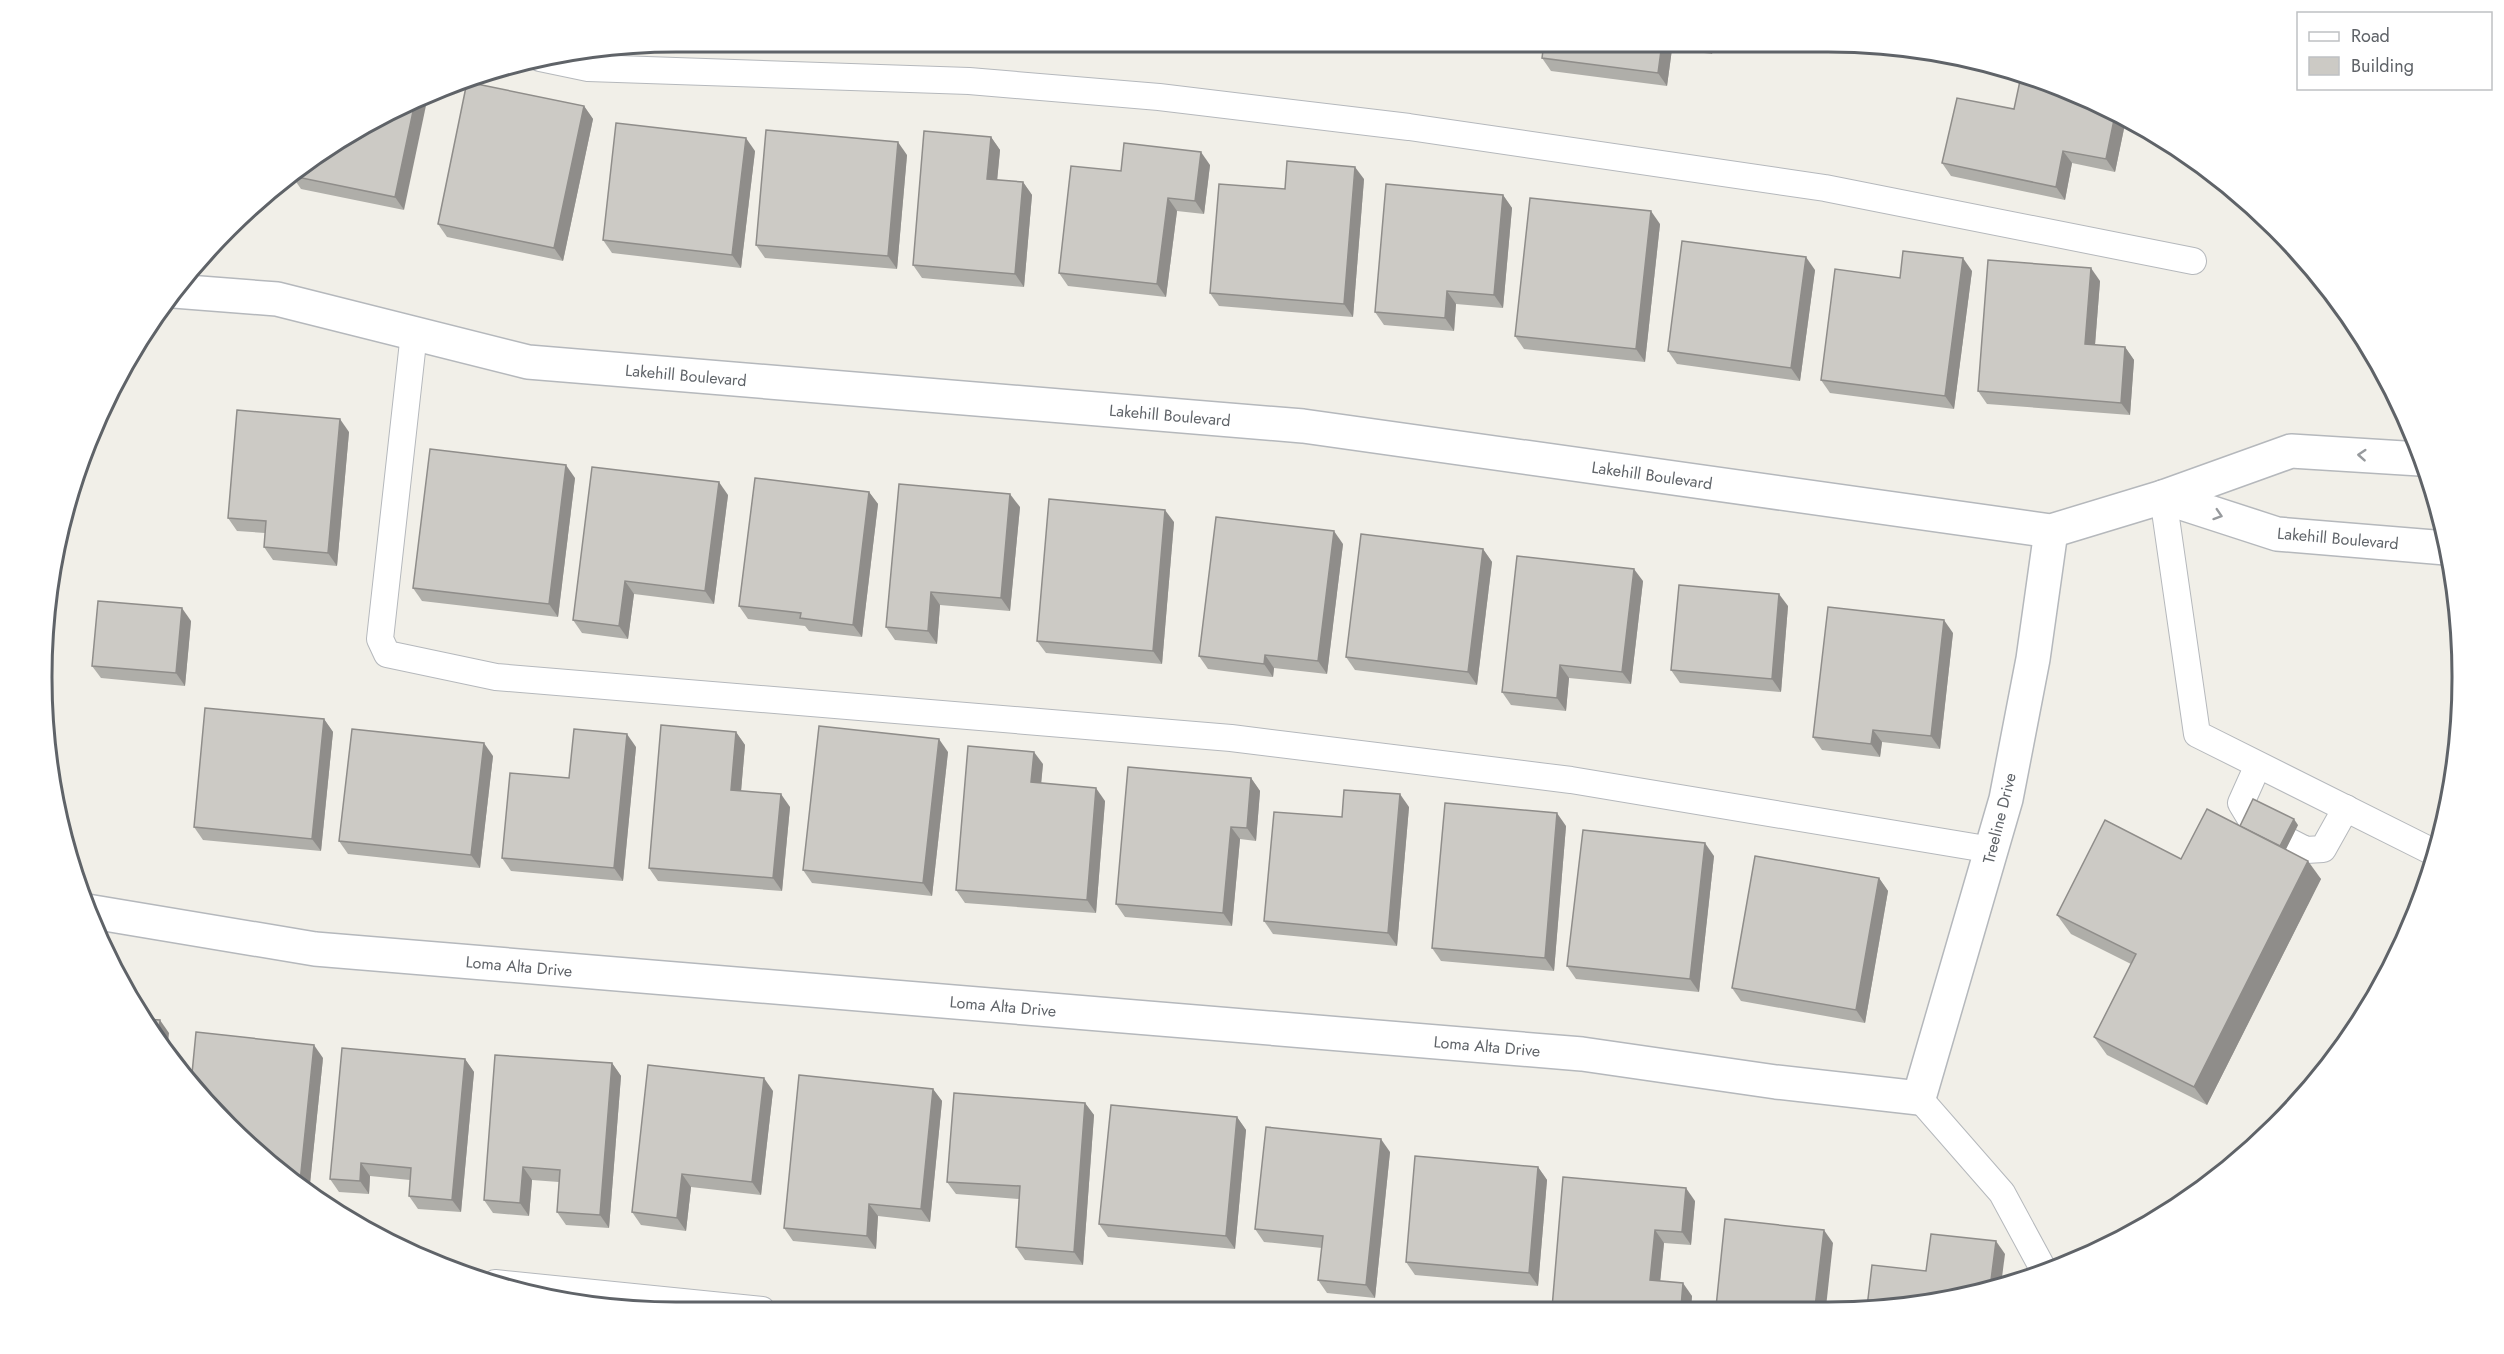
<svg xmlns="http://www.w3.org/2000/svg" width="2504" height="1354" font-family="Jost,sans-serif">
	<style>
		.lines { fill: none; stroke-linecap: round; stroke-linejoin: round }
		.service-casing { stroke: #b5b8bc; stroke-width: 28 }
		.minor-casing { stroke: #b5b8bc; stroke-width: 36 }
		.service { stroke: #fff; stroke-width: 26 }
		.minor { stroke: #fff; stroke-width: 33 }
		.wall { fill: #afaea9 }
		.shaded-wall { fill: #8f8d8a }
		.building { fill: #cccac5; stroke: #8f8d8a; stroke-width: 1.5 }
		.oneway { stroke: #979a9d }
		.labels { text-anchor: middle; stroke-width: 5; stroke-linejoin: round; paint-order: stroke }
		.street-label { font-size: 16px; fill: #5f6368; stroke: #fff }
		.rim { fill: none; stroke: #5f6368; stroke-width: 3 }
	</style>
	<rect width="100%" height="100%" fill="#f1efe8"/>
	<g class="lines">
		<defs>
			<g id="service">
				<polyline points="540,58 588,68 969,81 1159,97 1409,127 1825,188 2193,261"/>
				<polyline points="414,333 380,639 387,654 496,677 1231,738 1571,780 1992,850"/>
				<polyline points="2163,497 2197,734 2435,853"/>
				<polyline points="2258,765 2241,803 2253,823 2306,850 2323,849 2346,808"/>
				<polyline points="1919,1098 2002,1193 2042,1267 2042,1273"/>
				<polyline points="495,1283 762,1310"/>
			</g>
			<g id="minor">
				<polyline points="174,291 277,299 528,362 1303,426 2051,531 2163,497 2291,451 2420,459"/>
				<polyline points="2163,497 2277,534 2446,548"/>
				<polyline points="87,911 315,949 1582,1054 1776,1082 1919,1098 2006,799 2033,659 2051,531"/>
			</g>
		</defs>
		<use href="#service" class="service-casing"/>
		<use href="#minor" class="minor-casing"/>
		<use href="#service" class="service"/>
		<use href="#minor" class="minor"/>
	</g>
	<g class="wall">
		<polygon points="1107,42 1164,43 1164,47"/>
		<polygon points="1385,43 1436,43 1435,52 1389,48"/>
		<polygon points="1544,43 1714,43 1712,54 1672,49 1667,86 1551,71 1542,58"/>
		<polygon points="584,106 593,119 563,261 447,237 438,224"/>
		<polygon points="2014,109 2126,119 2115,172 2072,163 2065,200 1951,176 1942,163"/>
		<polygon points="360,127 404,210 301,189 292,176"/>
		<polygon points="991,137 1000,150 997,180 1023,182 1032,195 1024,287 922,278 913,265"/>
		<polygon points="755,151 741,268 612,253 603,240"/>
		<polygon points="907,155 897,269 765,258 756,245"/>
		<polygon points="1210,165 1204,214 1177,211 1166,297 1068,286 1059,273 1121,171"/>
		<polygon points="1364,179 1353,317 1219,306 1210,293"/>
		<polygon points="1503,195 1512,208 1503,308 1456,304 1454,331 1384,325 1375,312"/>
		<polygon points="1660,224 1645,362 1524,349 1515,336"/>
		<polygon points="1815,270 1800,381 1677,364 1668,351"/>
		<polygon points="1972,271 1954,409 1830,393 1821,380 1900,278"/>
		<polygon points="2100,281 2095,345 2125,347 2134,360 2130,415 1987,404 1978,391"/>
		<polygon points="349,432 337,566 273,560 264,547 265,533 237,531 228,518"/>
		<polygon points="575,478 558,617 422,601 413,588"/>
		<polygon points="869,492 878,504 862,637 809,631 805,626 748,619 739,606"/>
		<polygon points="728,495 714,604 634,594 628,639 582,633 573,620"/>
		<polygon points="1020,507 1010,611 940,605 937,644 895,640 886,627"/>
		<polygon points="1174,522 1162,664 1046,653 1037,641"/>
		<polygon points="1343,544 1327,674 1274,668 1273,677 1208,669 1199,656"/>
		<polygon points="1483,549 1492,562 1477,685 1355,670 1346,657"/>
		<polygon points="1643,581 1631,684 1569,678 1566,711 1511,705 1502,692"/>
		<polygon points="1788,606 1781,692 1680,683 1671,670"/>
		<polygon points="191,621 185,686 101,678 92,666"/>
		<polygon points="1953,633 1940,749 1882,742 1880,757 1822,750 1813,737"/>
		<polygon points="324,719 333,732 321,851 203,840 194,827"/>
		<polygon points="736,732 745,745 741,791 790,807 782,891 658,881 649,868"/>
		<polygon points="636,747 623,881 511,871 502,858 569,778"/>
		<polygon points="948,752 932,896 812,883 803,870"/>
		<polygon points="493,756 480,868 348,854 339,841"/>
		<polygon points="1043,764 1041,783 1105,801 1096,913 965,903 956,890"/>
		<polygon points="1251,778 1260,791 1256,841 1240,839 1232,926 1125,917 1116,904"/>
		<polygon points="1409,807 1397,946 1273,934 1264,921 1342,817"/>
		<polygon points="2298,825 2286,849 2321,879 2207,1105 2107,1055 2094,1037 2131,964 2071,934 2057,915 2181,859 2240,826"/>
		<polygon points="1566,826 1554,971 1441,961 1432,948"/>
		<polygon points="1714,856 1699,992 1576,979 1567,966"/>
		<polygon points="1879,878 1888,891 1865,1023 1741,1001 1732,988"/>
		<polygon points="323,1058 309,1193 290,1181"/>
		<polygon points="465,1059 474,1072 461,1212 418,1209 409,1196 410,1180 370,1176 369,1194 339,1192 330,1179"/>
		<polygon points="612,1063 621,1076 609,1228 566,1225 557,1212 559,1182 532,1180 529,1216 493,1213 484,1200"/>
		<polygon points="933,1089 942,1101 930,1222 878,1216 876,1249 793,1241 784,1228"/>
		<polygon points="773,1091 761,1195 691,1187 686,1231 641,1225 632,1212"/>
		<polygon points="1085,1103 1094,1115 1083,1265 1025,1260 1016,1247 1019,1199 956,1194 947,1182"/>
		<polygon points="1237,1117 1246,1130 1235,1249 1108,1237 1099,1224"/>
		<polygon points="1390,1152 1375,1298 1327,1293 1318,1280 1322,1248 1264,1242 1255,1229"/>
		<polygon points="1538,1167 1547,1180 1538,1286 1415,1275 1406,1262"/>
		<polygon points="1695,1201 1691,1245 1664,1243 1660,1281 1692,1296 1691,1307 1552,1308"/>
	</g>
	<g class="shaded-wall">
		<polygon points="1429,43 1436,43 1435,52"/>
		<polygon points="1662,43 1668,43 1672,49 1667,86 1658,73"/>
		<polygon points="1705,43 1714,43 1712,54"/>
		<polygon points="428,96 404,210 395,197 415,102"/>
		<polygon points="584,106 593,119 563,261 554,248"/>
		<polygon points="2115,115 2126,119 2115,172 2106,159"/>
		<polygon points="991,137 1000,150 996,192 987,179"/>
		<polygon points="746,138 755,151 741,268 732,255"/>
		<polygon points="898,142 907,155 897,269 888,256"/>
		<polygon points="2063,151 2072,163 2065,200 2056,187"/>
		<polygon points="1201,152 1210,165 1204,214 1195,201"/>
		<polygon points="1355,167 1364,179 1353,317 1344,304"/>
		<polygon points="1023,182 1032,195 1024,287 1015,274"/>
		<polygon points="1503,195 1512,208 1503,308 1494,295"/>
		<polygon points="1168,198 1177,211 1166,297 1157,284"/>
		<polygon points="1651,211 1660,224 1645,362 1636,349"/>
		<polygon points="1806,257 1815,270 1800,381 1791,368"/>
		<polygon points="1963,258 1972,271 1954,409 1945,396"/>
		<polygon points="2091,268 2100,281 2094,357 2085,344"/>
		<polygon points="1447,291 1456,304 1454,331 1445,318"/>
		<polygon points="2125,347 2134,360 2130,415 2121,403"/>
		<polygon points="340,419 349,432 337,566 328,553"/>
		<polygon points="566,465 575,478 558,617 549,604"/>
		<polygon points="719,482 728,495 714,604 705,591"/>
		<polygon points="869,492 878,504 862,637 853,625"/>
		<polygon points="1010,494 1020,507 1010,611 1001,598"/>
		<polygon points="1165,510 1174,522 1162,664 1153,651"/>
		<polygon points="1334,531 1343,544 1327,674 1318,661"/>
		<polygon points="1483,549 1492,562 1477,685 1468,672"/>
		<polygon points="1634,569 1643,581 1631,684 1622,672"/>
		<polygon points="625,581 634,594 628,639 619,626"/>
		<polygon points="931,592 940,605 937,644 928,631"/>
		<polygon points="1779,594 1788,606 1781,692 1772,679"/>
		<polygon points="182,608 191,621 185,686 176,673"/>
		<polygon points="1944,620 1953,633 1940,749 1931,736"/>
		<polygon points="1265,655 1274,668 1273,677 1264,664"/>
		<polygon points="1560,665 1569,678 1566,711 1557,698"/>
		<polygon points="324,719 333,732 321,851 312,839"/>
		<polygon points="1873,730 1882,742 1880,757 1871,744"/>
		<polygon points="736,732 745,745 740,803 731,790"/>
		<polygon points="627,734 636,747 623,881 614,868"/>
		<polygon points="939,739 948,752 932,896 923,883"/>
		<polygon points="484,743 493,756 480,868 471,855"/>
		<polygon points="1034,752 1043,764 1040,795 1031,782"/>
		<polygon points="1251,778 1260,791 1256,841 1247,828"/>
		<polygon points="1096,788 1105,801 1096,913 1087,900"/>
		<polygon points="781,794 790,807 782,891 773,878"/>
		<polygon points="1400,794 1409,807 1397,946 1388,933"/>
		<polygon points="1557,813 1566,826 1554,971 1545,958"/>
		<polygon points="2294,819 2298,825 2281,859 2277,852"/>
		<polygon points="1231,827 1240,839 1232,926 1223,913"/>
		<polygon points="1705,843 1714,856 1699,992 1690,979"/>
		<polygon points="2308,861 2321,879 2207,1105 2194,1087"/>
		<polygon points="1879,878 1888,891 1865,1023 1856,1010"/>
		<polygon points="160,1020 169,1033 167,1053 158,1041"/>
		<polygon points="314,1045 323,1058 309,1193 307,1192 300,1182"/>
		<polygon points="465,1059 474,1072 461,1212 452,1200"/>
		<polygon points="612,1063 621,1076 609,1228 600,1215"/>
		<polygon points="764,1078 773,1091 761,1195 752,1182"/>
		<polygon points="933,1089 942,1101 930,1222 921,1209"/>
		<polygon points="1085,1103 1094,1115 1083,1265 1074,1252"/>
		<polygon points="1237,1117 1246,1130 1235,1249 1226,1236"/>
		<polygon points="1381,1139 1390,1152 1375,1298 1366,1285"/>
		<polygon points="361,1163 370,1176 369,1194 360,1181"/>
		<polygon points="523,1167 532,1180 529,1216 520,1203"/>
		<polygon points="1538,1167 1547,1180 1538,1286 1529,1273"/>
		<polygon points="682,1174 691,1187 686,1231 677,1218"/>
		<polygon points="1686,1188 1695,1201 1691,1245 1682,1232"/>
		<polygon points="869,1204 878,1216 876,1249 867,1236"/>
		<polygon points="1655,1230 1664,1243 1659,1293 1650,1280"/>
		<polygon points="1824,1230 1833,1243 1826,1307 1815,1307"/>
		<polygon points="1996,1241 2005,1254 2001,1285 1990,1288"/>
		<polygon points="1683,1283 1692,1296 1691,1307 1681,1307"/>
	</g>
	<g class="building">
		<polygon points="1544,43 1662,43 1658,73 1542,58"/>
		<polygon points="2021,76 2115,115 2106,159 2063,151 2056,187 1942,163 1957,98 2014,109"/>
		<polygon points="467,82 584,106 554,248 438,224"/>
		<polygon points="415,102 395,197 292,176 293,172 360,127"/>
		<polygon points="616,123 746,138 732,255 603,240"/>
		<polygon points="766,130 898,142 888,256 756,245"/>
		<polygon points="924,131 991,137 987,179 1023,182 1015,274 913,265"/>
		<polygon points="1124,143 1201,152 1195,201 1168,198 1157,284 1059,273 1071,166 1121,171"/>
		<polygon points="1287,161 1355,167 1344,304 1210,293 1219,184 1285,189"/>
		<polygon points="1386,184 1503,195 1494,295 1447,291 1445,318 1375,312"/>
		<polygon points="1530,198 1651,211 1636,349 1515,336"/>
		<polygon points="1682,241 1806,257 1791,368 1668,351"/>
		<polygon points="1903,251 1963,258 1945,396 1821,380 1835,269 1900,278"/>
		<polygon points="1988,260 2091,268 2085,344 2125,347 2121,403 1978,391"/>
		<polygon points="237,410 340,419 328,553 264,547 266,521 228,518"/>
		<polygon points="430,449 566,465 549,604 413,588"/>
		<polygon points="592,467 719,482 705,591 625,581 619,626 573,620"/>
		<polygon points="755,478 869,492 853,625 800,618 801,613 739,606"/>
		<polygon points="899,484 1010,494 1001,598 931,592 928,631 886,627"/>
		<polygon points="1049,499 1165,510 1153,651 1037,641"/>
		<polygon points="1216,517 1334,531 1318,661 1265,655 1264,664 1199,656"/>
		<polygon points="1361,534 1483,549 1468,672 1346,657"/>
		<polygon points="1517,556 1634,569 1622,672 1560,665 1557,698 1502,692"/>
		<polygon points="1679,585 1779,594 1772,679 1671,670"/>
		<polygon points="98,601 182,608 176,673 92,666"/>
		<polygon points="1828,607 1944,620 1931,736 1873,730 1871,744 1813,737"/>
		<polygon points="205,708 324,719 312,839 194,827"/>
		<polygon points="661,725 736,732 731,790 781,794 773,878 649,868"/>
		<polygon points="819,726 939,739 923,883 803,870"/>
		<polygon points="352,729 484,743 471,855 339,841"/>
		<polygon points="574,729 627,734 614,868 502,858 510,773 569,778"/>
		<polygon points="968,746 1034,752 1031,782 1096,788 1087,900 956,890"/>
		<polygon points="1128,767 1251,778 1247,828 1231,827 1223,913 1116,904"/>
		<polygon points="1344,790 1400,794 1388,933 1264,921 1274,812 1342,817"/>
		<polygon points="2253,799 2294,819 2280,846 2240,826"/>
		<polygon points="1445,803 1557,813 1545,958 1432,948"/>
		<polygon points="2207,809 2308,861 2194,1087 2094,1037 2136,954 2057,915 2105,820 2181,859"/>
		<polygon points="1583,830 1705,843 1690,979 1567,966"/>
		<polygon points="1755,856 1879,878 1856,1010 1732,988"/>
		<polygon points="143,1019 160,1020 158,1041 149,1029"/>
		<polygon points="196,1032 314,1045 300,1182 290,1181 200,1096 191,1084"/>
		<polygon points="342,1048 465,1059 452,1200 409,1196 411,1168 361,1163 360,1181 330,1179"/>
		<polygon points="495,1055 612,1063 600,1215 557,1212 560,1170 523,1167 520,1203 484,1200"/>
		<polygon points="648,1065 764,1078 752,1182 682,1174 677,1218 632,1212"/>
		<polygon points="799,1075 933,1089 921,1209 869,1204 867,1236 784,1228"/>
		<polygon points="954,1093 1085,1103 1074,1252 1016,1247 1020,1186 947,1182"/>
		<polygon points="1111,1105 1237,1117 1226,1236 1099,1224"/>
		<polygon points="1266,1127 1381,1139 1366,1285 1318,1280 1323,1236 1255,1229"/>
		<polygon points="1415,1156 1538,1167 1529,1273 1406,1262"/>
		<polygon points="1563,1177 1686,1188 1682,1232 1655,1230 1650,1280 1683,1283 1681,1307 1552,1308"/>
		<polygon points="1725,1219 1824,1230 1815,1307 1716,1307"/>
		<polygon points="1931,1234 1996,1241 1990,1288 1910,1307 1867,1307 1872,1265 1926,1271"/>
	</g>
	<defs><path id="oneway-chevron" d="M-2-3.5L2.5 0L-2 3.5" fill="none" stroke-width="1.6" stroke-linecap="round" stroke-linejoin="round" transform="scale(1.5)"/></defs>
	<g class="oneway">
		<use href="#oneway-chevron" transform="translate(2362 455) rotate(-176)"/>
		<use href="#oneway-chevron" transform="translate(2218 515) rotate(18)"/>
	</g>
	<g class="labels">
		<g class="street-label">
			<text transform="translate(686 375) rotate(5)" y="6">Lakehill Boulevard</text>
			<text transform="translate(1170 415) rotate(5)" y="6">Lakehill Boulevard</text>
			<text transform="translate(1652 475) rotate(8)" y="6">Lakehill Boulevard</text>
			<text transform="translate(2338 538) rotate(5)" y="6">Lakehill Boulevard</text>
			<text transform="translate(1999 818) rotate(-76)" y="6">Treeline Drive</text>
			<text transform="translate(519 966) rotate(5)" y="6">Loma Alta Drive</text>
			<text transform="translate(1003 1006) rotate(5)" y="6">Loma Alta Drive</text>
			<text transform="translate(1487 1046) rotate(5)" y="6">Loma Alta Drive</text>
		</g>
	</g>
	<path d="M0 0H2504V1354H0ZM676 52H1828A624 624 0 0 1 2452 676V678A624 624 0 0 1 1828 1302H676A624 624 0 0 1 52 678V676A624 624 0 0 1 676 52Z" fill="#fff" fill-rule="evenodd"/>
	<path class="rim" d="M676 52H1828A624 624 0 0 1 2452 676V678A624 624 0 0 1 1828 1302H676A624 624 0 0 1 52 678V676A624 624 0 0 1 676 52Z"/>
	<rect x="2297" y="12" width="195" height="78" fill="#ffffff" stroke="#bfc1c3" stroke-width="1.5"/>
	<rect x="2309" y="32" width="30" height="9" fill="#ffffff" stroke="#bfc1c3" stroke-width="1.5"/>
	<text x="2351" y="42" font-size="18" fill="#5f6368">Road</text>
	<rect x="2309" y="57" width="30" height="18" fill="#cccac5" stroke="#bfc1c3" stroke-width="1.5"/>
	<text x="2351" y="72" font-size="18" fill="#5f6368">Building</text>
</svg>
